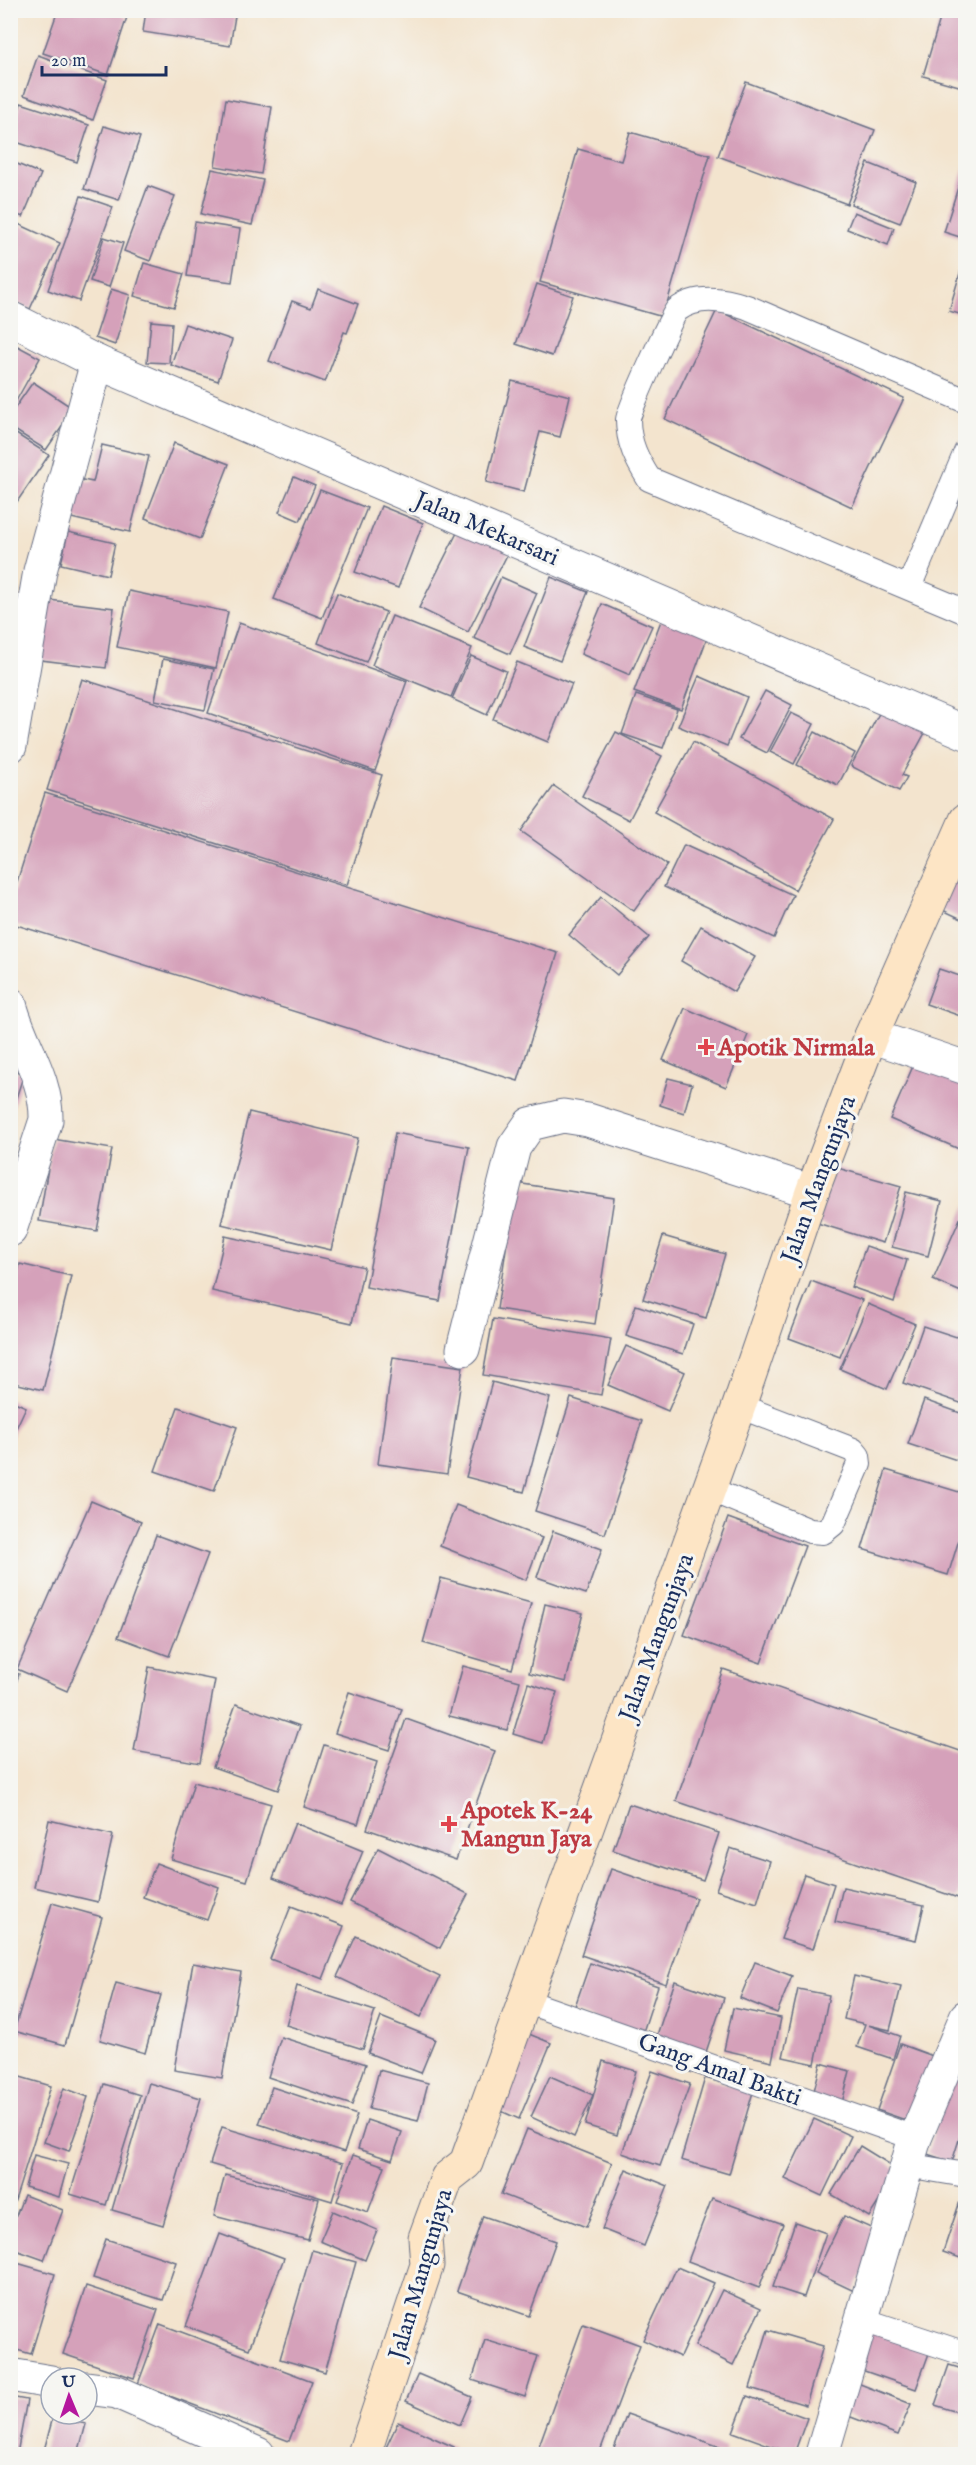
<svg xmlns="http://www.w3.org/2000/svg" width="976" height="2465" font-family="'IM FELL English',serif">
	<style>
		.building { fill: #d5a1ba }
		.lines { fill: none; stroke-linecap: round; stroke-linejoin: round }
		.service-casing { stroke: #676e85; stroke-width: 26 }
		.minor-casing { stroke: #676e85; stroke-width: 35 }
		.tertiary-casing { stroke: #676e85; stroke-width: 35 }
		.secondary-casing { stroke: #676e85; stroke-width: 35 }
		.service { stroke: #fff; stroke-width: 24 }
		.minor { stroke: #fff; stroke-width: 33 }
		.tertiary { stroke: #fff; stroke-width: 33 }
		.secondary { stroke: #fde5c5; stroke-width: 33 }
		.health-dot { fill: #e0444e; stroke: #f6f6f2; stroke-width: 2 }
		.labels { text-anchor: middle; stroke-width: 6; stroke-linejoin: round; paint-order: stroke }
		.street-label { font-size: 24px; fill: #1b2f5e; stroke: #f6f6f2 }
		.health-label { font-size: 24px; font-weight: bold; fill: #be3a42; stroke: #f6f6f2; text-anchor: start }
	</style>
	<rect width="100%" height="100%" fill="#f6f6f2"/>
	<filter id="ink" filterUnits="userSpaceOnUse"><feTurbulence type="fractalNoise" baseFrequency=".0167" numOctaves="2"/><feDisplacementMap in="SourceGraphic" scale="12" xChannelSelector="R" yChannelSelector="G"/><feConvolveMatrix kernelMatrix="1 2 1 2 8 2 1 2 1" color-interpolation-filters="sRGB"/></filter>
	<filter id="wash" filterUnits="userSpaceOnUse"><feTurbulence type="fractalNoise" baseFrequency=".008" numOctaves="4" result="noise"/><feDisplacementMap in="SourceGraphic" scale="24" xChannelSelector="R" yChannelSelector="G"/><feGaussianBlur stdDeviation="1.35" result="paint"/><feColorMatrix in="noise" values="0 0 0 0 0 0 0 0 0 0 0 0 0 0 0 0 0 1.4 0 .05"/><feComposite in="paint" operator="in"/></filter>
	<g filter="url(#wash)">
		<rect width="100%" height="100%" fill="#f3e4ce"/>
		<g id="blocks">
			<g class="building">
				<polygon points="58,10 107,10 127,17 108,75 43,53"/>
				<polygon points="146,10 236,10 230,46 143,32"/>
				<polygon points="942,12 966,19 966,88 923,76"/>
				<polygon points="38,55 107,80 93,120 24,95"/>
				<polygon points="746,82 875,130 847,204 718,156"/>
				<polygon points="226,99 272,107 261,174 215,166"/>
				<polygon points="21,103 89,125 77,162 10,140"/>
				<polygon points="104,126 140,137 119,200 84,189"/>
				<polygon points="630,132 710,155 663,317 540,282 578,149 621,161"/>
				<polygon points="10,161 41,174 23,217 10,212"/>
				<polygon points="868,163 916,182 900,223 851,204"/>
				<polygon points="965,165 966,165 966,239 944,232"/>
				<polygon points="212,169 263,180 252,225 201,214"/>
				<polygon points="148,186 175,196 150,261 124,251"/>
				<polygon points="81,196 113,207 79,301 48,290"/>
				<polygon points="854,212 894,228 888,245 847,229"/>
				<polygon points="195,222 240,229 232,282 187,276"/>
				<polygon points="16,223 60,243 30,309 10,300 10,237"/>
				<polygon points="104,237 123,243 109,287 90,281"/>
				<polygon points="965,256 966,256 966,316 949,311"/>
				<polygon points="144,263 184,274 174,307 134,296"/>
				<polygon points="537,284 573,296 552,356 516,344"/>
				<polygon points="111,289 130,295 115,345 95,338"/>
				<polygon points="318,289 358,304 347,333 344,332 325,382 269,361 292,301 311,308"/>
				<polygon points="717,310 904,398 852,507 665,419"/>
				<polygon points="151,321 172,323 169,363 147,362"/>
				<polygon points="185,324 232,340 218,381 171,365"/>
				<polygon points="10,342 40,358 16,401 10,397"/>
				<polygon points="512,381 570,396 560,437 540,432 524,492 486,482"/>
				<polygon points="33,382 74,409 46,450 10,427 10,415"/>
				<polygon points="10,430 49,455 10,512"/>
				<polygon points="174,443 229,464 200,539 145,518"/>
				<polygon points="102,445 149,456 130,532 63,516 73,478 93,482"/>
				<polygon points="294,477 315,486 300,521 279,512"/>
				<polygon points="320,490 367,508 322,618 274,599"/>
				<polygon points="381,506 423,523 398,588 355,572"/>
				<polygon points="462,523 511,547 468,632 419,608"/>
				<polygon points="68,532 115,543 108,575 61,564"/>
				<polygon points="501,577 537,593 510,654 474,638"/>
				<polygon points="551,577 588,592 560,661 524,647"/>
				<polygon points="129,591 228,612 216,668 117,647"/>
				<polygon points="337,593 386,612 366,662 318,643"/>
				<polygon points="41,599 114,608 106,668 33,659"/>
				<polygon points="602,604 652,626 630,675 581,654"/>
				<polygon points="664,613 710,630 681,709 634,692"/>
				<polygon points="10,614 21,617 10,657"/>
				<polygon points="392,616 472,648 451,697 372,665"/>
				<polygon points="239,623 407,681 375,771 208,713"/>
				<polygon points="471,656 506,671 487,715 452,699"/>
				<polygon points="163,659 214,669 205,710 155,700"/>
				<polygon points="517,662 572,684 548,742 493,719"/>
				<polygon points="699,676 747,697 727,746 678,726"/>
				<polygon points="82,679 382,775 347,885 47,790"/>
				<polygon points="765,691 792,705 767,753 739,739"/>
				<polygon points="636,695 677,709 663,748 622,734"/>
				<polygon points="882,708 926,731 902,775 907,777 899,791 851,766"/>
				<polygon points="791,713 814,724 794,764 770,752"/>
				<polygon points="616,732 662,756 629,820 582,796"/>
				<polygon points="815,732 855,753 838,785 797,765"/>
				<polygon points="693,742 834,819 795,890 654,812"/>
				<polygon points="554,786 667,865 634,911 521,831"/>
				<polygon points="45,793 558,953 518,1081 10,923 10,904"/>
				<polygon points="684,845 793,895 774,938 664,887"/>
				<polygon points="966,848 966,921 936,907"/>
				<polygon points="601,897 649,937 617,975 569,935"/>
				<polygon points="701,926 755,957 734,992 681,961"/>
				<polygon points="939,969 966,978 966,1018 926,1004"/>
				<polygon points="685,1008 748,1035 726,1087 663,1060"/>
				<polygon points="917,1057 966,1078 966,1152 890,1119"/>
				<polygon points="10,1069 24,1074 11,1113 10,1113"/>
				<polygon points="668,1078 692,1084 684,1113 660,1105"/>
				<polygon points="249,1112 358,1138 331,1250 221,1224"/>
				<polygon points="395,1133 469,1147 440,1301 366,1287"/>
				<polygon points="53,1139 112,1149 97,1231 39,1221"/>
				<polygon points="834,1167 901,1186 883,1243 817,1223"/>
				<polygon points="516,1183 614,1198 595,1324 497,1309"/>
				<polygon points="906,1192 942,1201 928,1256 892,1247"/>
				<polygon points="966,1205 966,1294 933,1280"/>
				<polygon points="225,1236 364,1267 352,1323 212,1291"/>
				<polygon points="663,1236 725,1254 706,1318 643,1299"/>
				<polygon points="866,1246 907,1260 894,1302 851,1287"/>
				<polygon points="20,1264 71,1276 43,1390 10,1382 10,1301"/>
				<polygon points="811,1281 862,1300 840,1357 789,1338"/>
				<polygon points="868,1304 915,1324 887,1389 840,1369"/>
				<polygon points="636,1305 693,1324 683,1354 626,1336"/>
				<polygon points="493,1319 611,1339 601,1395 483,1375"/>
				<polygon points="923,1326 966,1340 966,1405 903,1383"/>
				<polygon points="626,1346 685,1372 668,1411 608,1385"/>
				<polygon points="393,1357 463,1367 447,1474 378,1464"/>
				<polygon points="492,1382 550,1398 524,1492 466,1477"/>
				<polygon points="571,1398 642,1421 605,1534 535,1511"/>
				<polygon points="10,1400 26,1407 10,1441"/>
				<polygon points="924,1400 966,1415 966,1463 908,1444"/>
				<polygon points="178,1407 237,1427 214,1491 155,1471"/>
				<polygon points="886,1470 966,1494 966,1517 948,1575 862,1549"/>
				<polygon points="91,1501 141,1522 67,1691 17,1669"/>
				<polygon points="456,1505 542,1538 526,1580 440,1546"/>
				<polygon points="728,1518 805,1546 761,1663 684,1635"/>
				<polygon points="553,1531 602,1549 586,1594 537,1577"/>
				<polygon points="156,1535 208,1554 169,1656 118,1637"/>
				<polygon points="441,1578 531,1603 512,1669 423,1643"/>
				<polygon points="545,1604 583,1613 566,1682 529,1673"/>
				<polygon points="463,1666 520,1681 507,1730 449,1716"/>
				<polygon points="149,1667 215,1680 200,1763 134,1751"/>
				<polygon points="723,1669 966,1753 966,1878 958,1898 676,1801"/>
				<polygon points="10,1671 19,1674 11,1698 10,1698"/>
				<polygon points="528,1683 557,1692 543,1743 513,1734"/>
				<polygon points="349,1692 402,1709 389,1750 335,1733"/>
				<polygon points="236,1704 300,1726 278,1790 213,1767"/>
				<polygon points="406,1719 495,1751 456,1860 367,1829"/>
				<polygon points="324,1745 377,1762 358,1824 304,1807"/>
				<polygon points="194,1782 271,1804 247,1881 171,1859"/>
				<polygon points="629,1804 719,1833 703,1880 613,1850"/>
				<polygon points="49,1820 113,1835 98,1902 34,1887"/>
				<polygon points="295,1823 363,1851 341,1905 273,1878"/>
				<polygon points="378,1848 468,1894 440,1948 350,1902"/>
				<polygon points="730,1848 770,1861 757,1903 716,1890"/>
				<polygon points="156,1863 219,1887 207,1920 143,1897"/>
				<polygon points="611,1869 696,1898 666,1984 581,1955"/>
				<polygon points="804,1874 834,1884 813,1949 781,1939"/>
				<polygon points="843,1887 924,1905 916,1940 835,1922"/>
				<polygon points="52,1903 102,1917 65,2045 14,2031"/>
				<polygon points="291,1906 344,1926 323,1979 270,1959"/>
				<polygon points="356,1936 440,1977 421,2017 337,1977"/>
				<polygon points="755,1962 792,1976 777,2013 740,1998"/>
				<polygon points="193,1963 241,1972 222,2078 174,2070"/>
				<polygon points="590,1963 658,1986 642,2035 573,2012"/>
				<polygon points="854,1976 901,1987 890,2030 868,2025 900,2036 893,2059 857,2047 865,2024 844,2019"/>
				<polygon points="675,1981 724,1998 706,2052 657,2035"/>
				<polygon points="116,1983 161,1995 145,2053 100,2040"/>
				<polygon points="297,1986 375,2011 363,2049 286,2025"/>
				<polygon points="798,1989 829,1995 815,2064 783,2057"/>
				<polygon points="733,2008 781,2018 772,2061 724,2050"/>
				<polygon points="381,2017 435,2039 421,2073 368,2053"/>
				<polygon points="524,2032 551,2043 519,2119 492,2107"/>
				<polygon points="281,2037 366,2064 352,2105 268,2077"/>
				<polygon points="900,2044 941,2059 917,2124 877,2110"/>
				<polygon points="603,2061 636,2071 617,2135 585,2125"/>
				<polygon points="821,2063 850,2071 841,2107 812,2099"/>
				<polygon points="379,2070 428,2083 418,2121 369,2109"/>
				<polygon points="652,2071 690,2084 660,2166 622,2153"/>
				<polygon points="10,2074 51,2086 12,2210 10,2209"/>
				<polygon points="550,2076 593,2095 574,2137 531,2117"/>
				<polygon points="951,2077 966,2081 966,2117 952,2162 927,2154"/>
				<polygon points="705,2078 753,2092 729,2174 681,2160"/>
				<polygon points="149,2083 201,2098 163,2225 112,2210"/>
				<polygon points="104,2084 140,2095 106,2205 70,2194"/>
				<polygon points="272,2087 357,2115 344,2152 259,2124"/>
				<polygon points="64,2088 88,2097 69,2151 44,2142"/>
				<polygon points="814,2119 851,2136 822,2196 785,2179"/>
				<polygon points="367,2120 402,2132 392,2160 358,2149"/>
				<polygon points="222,2127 343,2163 332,2201 210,2164"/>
				<polygon points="527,2129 612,2163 586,2227 501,2194"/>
				<polygon points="860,2146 899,2170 869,2217 831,2194"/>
				<polygon points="34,2155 68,2164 59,2197 25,2187"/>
				<polygon points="353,2155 385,2166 368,2212 337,2201"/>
				<polygon points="626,2169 668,2186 644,2246 602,2229"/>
				<polygon points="225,2175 319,2199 308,2240 214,2216"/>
				<polygon points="964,2189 966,2190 966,2260 943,2252"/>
				<polygon points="24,2195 63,2210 44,2260 10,2248 10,2231"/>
				<polygon points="712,2198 783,2224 759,2288 688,2261"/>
				<polygon points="333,2211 377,2230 365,2260 320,2241"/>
				<polygon points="483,2216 556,2241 529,2316 457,2291"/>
				<polygon points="844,2216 882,2233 854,2291 816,2273"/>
				<polygon points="795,2222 826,2233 804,2297 773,2287"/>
				<polygon points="220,2234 284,2258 249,2349 186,2326"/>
				<polygon points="106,2239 176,2262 163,2300 93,2278"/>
				<polygon points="312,2250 356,2262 325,2372 280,2359"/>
				<polygon points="10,2261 55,2274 31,2354 10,2348"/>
				<polygon points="677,2267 714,2283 680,2357 643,2340"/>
				<polygon points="86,2286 158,2310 134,2378 63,2354"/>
				<polygon points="722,2290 761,2308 733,2365 695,2346"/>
				<polygon points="160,2324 312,2381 289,2441 138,2384"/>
				<polygon points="583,2324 640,2345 599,2454 536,2454"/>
				<polygon points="869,2324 932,2345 916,2389 853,2367"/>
				<polygon points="768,2330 823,2346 806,2405 750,2388"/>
				<polygon points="485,2340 538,2356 525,2397 472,2380"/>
				<polygon points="949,2365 966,2370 966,2415 935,2405"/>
				<polygon points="418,2374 472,2397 460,2425 406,2401"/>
				<polygon points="855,2382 911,2404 898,2435 843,2414"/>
				<polygon points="747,2396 807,2418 794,2454 733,2432"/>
				<polygon points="10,2397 27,2400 17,2454 10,2454"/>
				<polygon points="627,2414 726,2449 724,2454 612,2454"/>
				<polygon points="53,2417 86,2424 78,2454 43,2454"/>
				<polygon points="398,2422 454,2447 451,2454 383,2454"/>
			</g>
		</g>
	</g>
	<g filter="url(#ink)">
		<use href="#blocks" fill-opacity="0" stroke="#676e85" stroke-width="1.5"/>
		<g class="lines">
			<defs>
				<g id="service">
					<path d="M966,401L747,307C724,299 697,294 677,310C672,315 628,412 628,419C628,443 637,460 649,479L966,612"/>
					<polyline points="909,587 966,452"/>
					<polyline points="709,1489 810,1531 823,1532 833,1524 859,1464 858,1456 853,1450 739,1406"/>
					<polyline points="525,2001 915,2138"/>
					<polyline points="906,2165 966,2175"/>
					<polyline points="860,2319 966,2354"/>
				</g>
				<g id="minor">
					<polyline points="10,746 40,571 97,362"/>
					<path d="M10,1004C20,1044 47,1077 46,1120L10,1230"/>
					<polyline points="871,1036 966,1068"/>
					<polyline points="463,1349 514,1147 530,1124 563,1116 588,1120 812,1192"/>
					<polyline points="10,2375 51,2382"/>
					<polyline points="87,2388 117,2392 258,2454"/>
					<polyline points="822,2454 915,2138 966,2017"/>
				</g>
				<polyline id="tertiary" points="10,318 97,362 966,733"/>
				<polyline id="secondary" points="364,2454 427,2265 425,2238 447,2178 466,2163 739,1406 812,1192 871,1036 966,820"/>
			</defs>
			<use href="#service" class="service-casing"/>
			<use href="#minor" class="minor-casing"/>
			<use href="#tertiary" class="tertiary-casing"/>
			<use href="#secondary" class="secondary-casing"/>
			<use href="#service" class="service"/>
			<use href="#minor" class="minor"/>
			<use href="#tertiary" class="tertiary"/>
			<use href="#secondary" class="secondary"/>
		</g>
	</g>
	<g class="health-dot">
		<path d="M703 1038h6v6h6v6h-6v6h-6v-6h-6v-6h6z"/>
		<path d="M446 1815h6v6h6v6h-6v6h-6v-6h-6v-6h6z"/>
	</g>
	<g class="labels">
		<g class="street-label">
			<text transform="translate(487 528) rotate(23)" y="8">Jalan Mekarsari</text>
			<text transform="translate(818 1179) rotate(-70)" y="8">Jalan Mangunjaya</text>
			<text transform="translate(656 1637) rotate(-70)" y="8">Jalan Mangunjaya</text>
			<text transform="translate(720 2069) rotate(20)" y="8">Gang Amal Bakti</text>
			<text transform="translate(420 2274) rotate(-74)" y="8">Jalan Mangunjaya</text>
		</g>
		<g class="health-label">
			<text x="718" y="1055">Apotik Nirmala</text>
			<text x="461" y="1818">Apotek K-24<tspan x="461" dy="28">Mangun Jaya</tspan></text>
		</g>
	</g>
	<rect width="976" height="2465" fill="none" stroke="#f6f6f2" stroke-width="36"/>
	<g transform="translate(69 2396) rotate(358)"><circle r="28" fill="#f6f6f2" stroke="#9ea6b7" stroke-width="1.5"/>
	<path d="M0-4.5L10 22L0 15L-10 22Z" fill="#b5179e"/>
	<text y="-9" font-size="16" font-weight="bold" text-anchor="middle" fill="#1b2f5e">U</text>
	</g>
	<path d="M42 66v9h124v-9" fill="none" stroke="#1b2f5e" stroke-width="3"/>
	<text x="51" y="66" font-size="18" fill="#1b2f5e" stroke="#f6f6f2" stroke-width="4.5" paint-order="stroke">20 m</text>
</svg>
